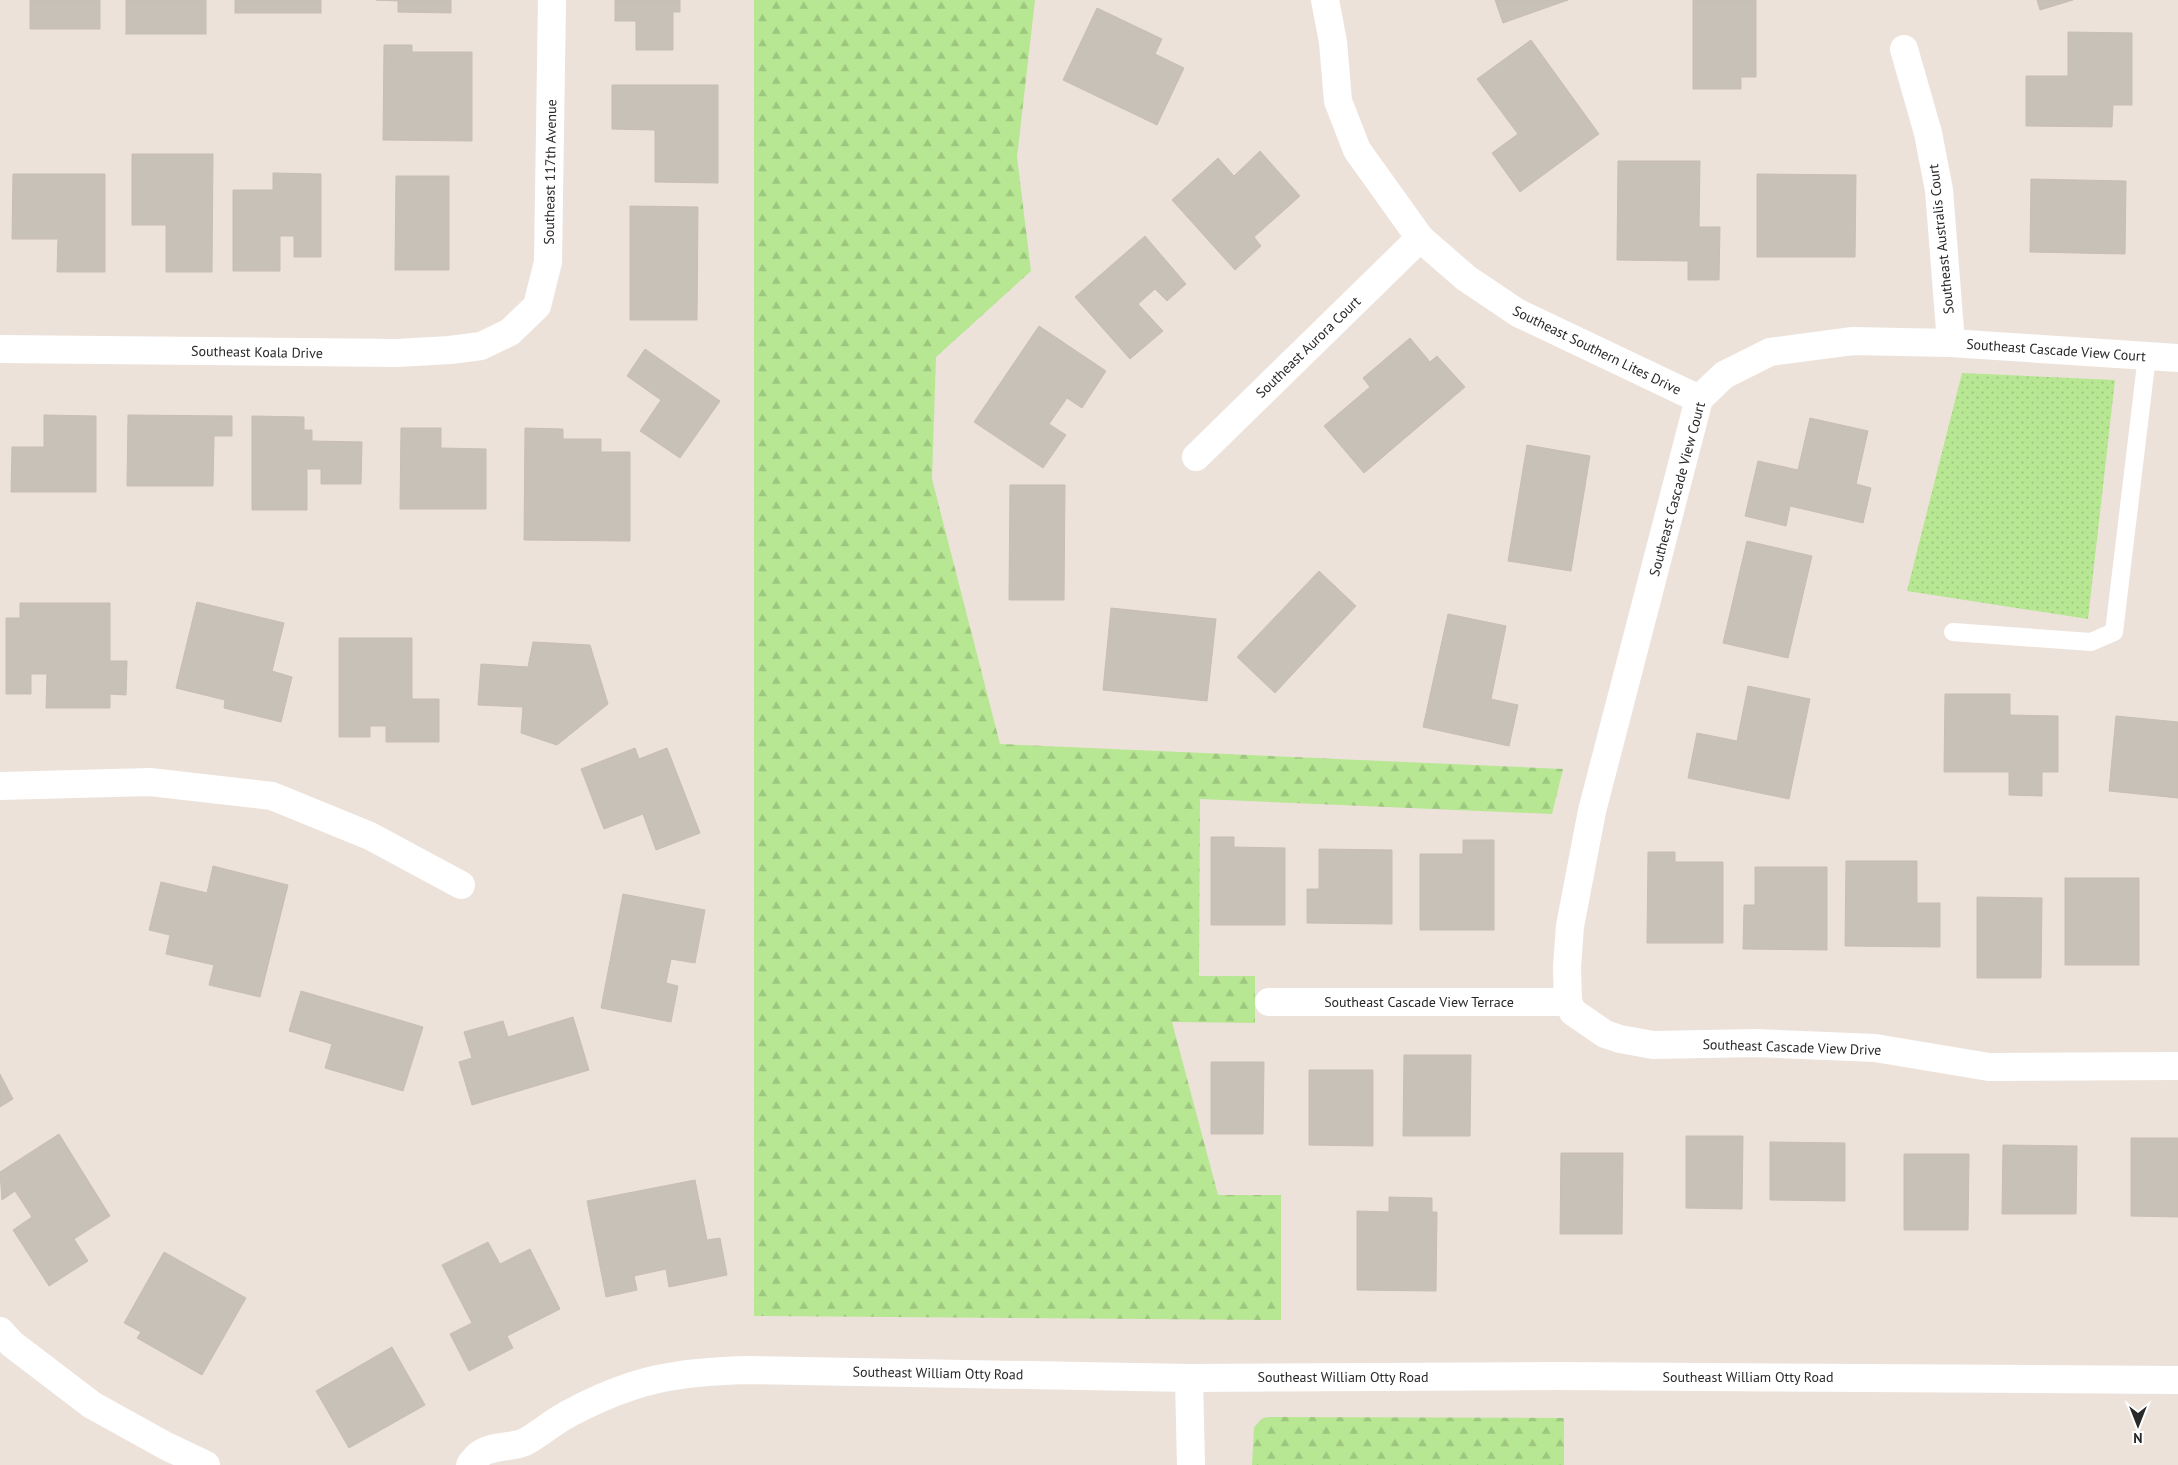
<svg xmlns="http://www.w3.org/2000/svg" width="2178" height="1465" font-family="'PT Sans',sans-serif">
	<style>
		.grass { fill: url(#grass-dots) }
		.forest { fill: url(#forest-firs) }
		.building { fill: #c7c1b8; stroke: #c8beb3 }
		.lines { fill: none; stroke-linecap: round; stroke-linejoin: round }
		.service { stroke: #fff; stroke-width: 18 }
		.minor { stroke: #fff; stroke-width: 28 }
		.tertiary { stroke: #fff; stroke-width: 28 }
		.labels { text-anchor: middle; stroke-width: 4.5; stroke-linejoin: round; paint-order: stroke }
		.street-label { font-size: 14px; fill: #292929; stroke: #fff }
	</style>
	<defs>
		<pattern id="grass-dots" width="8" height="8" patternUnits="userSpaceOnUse" patternTransform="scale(1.25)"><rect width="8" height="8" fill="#b7e792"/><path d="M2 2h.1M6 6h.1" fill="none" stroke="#9dc67e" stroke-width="1.8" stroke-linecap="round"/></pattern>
		<pattern id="forest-firs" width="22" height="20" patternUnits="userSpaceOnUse" patternTransform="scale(1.25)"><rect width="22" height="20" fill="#b7e792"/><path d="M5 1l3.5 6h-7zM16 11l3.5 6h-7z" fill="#9dc67e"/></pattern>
	</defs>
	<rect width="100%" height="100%" fill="#ede2da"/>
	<polygon class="grass" points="1962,373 2115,380 2088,619 1907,591"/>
	<g class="forest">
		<polygon points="754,0 1035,0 1017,157 1031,271 936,357 932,479 1000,744 1563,769 1552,814 1200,799 1199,976 1255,976 1255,1023 1172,1022 1218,1195 1281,1195 1281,1320 754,1316"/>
		<polygon points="1269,1417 1564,1418 1564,1465 1252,1465 1254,1427 1263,1418"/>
	</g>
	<g class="building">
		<rect x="30" y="0" width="70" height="29"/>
		<rect x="126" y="0" width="80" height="34"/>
		<rect x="235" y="0" width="86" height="13"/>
		<polygon points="376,0 451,0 451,13 398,12 398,1"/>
		<polygon points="615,0 680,0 680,12 673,12 673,50 636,50 636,21 615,21"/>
		<polygon points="1495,0 1568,0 1503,23"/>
		<polygon points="1693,0 1756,0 1756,77 1741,77 1741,89 1693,89"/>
		<polygon points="2037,0 2073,0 2040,10"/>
		<polygon points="1097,8 1162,39 1155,54 1184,68 1157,125 1063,80"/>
		<polygon points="2068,32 2132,33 2132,105 2113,105 2112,127 2026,126 2026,76 2068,76"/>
		<polygon points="1531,40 1599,134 1520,192 1492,153 1518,134 1477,79"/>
		<polygon points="384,45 412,45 412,52 472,52 472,141 383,140"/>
		<polygon points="612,85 718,85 718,183 655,182 655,130 612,129"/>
		<polygon points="1260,151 1300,196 1254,237 1261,246 1235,270 1172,200 1218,158 1234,176"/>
		<polygon points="132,154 213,154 212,272 166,272 166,225 132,225"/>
		<polygon points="1618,161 1700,161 1699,227 1720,227 1719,280 1688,280 1688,261 1617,260"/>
		<polygon points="273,173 321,174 321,257 294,257 294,236 280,236 280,271 233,271 233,190 273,190"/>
		<polygon points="13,174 105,174 105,272 57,272 58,239 12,239"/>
		<polygon points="1757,174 1856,175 1855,257 1757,257"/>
		<polygon points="396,176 449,176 449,270 395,270"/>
		<polygon points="2031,179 2126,181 2125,254 2030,252"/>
		<polygon points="630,206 698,207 697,320 630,320"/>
		<polygon points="1145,236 1186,284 1167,301 1155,289 1138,304 1163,331 1130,359 1075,297"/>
		<polygon points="1039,326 1106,371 1082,408 1067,398 1049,424 1066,435 1043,468 974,422"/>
		<polygon points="1410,338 1430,362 1437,356 1465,387 1364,473 1324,426 1370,387 1363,378"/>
		<polygon points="645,349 720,401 680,458 640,431 661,400 627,376"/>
		<polygon points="44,415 96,416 96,492 11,492 12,447 44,447"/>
		<polygon points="128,415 232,416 232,436 214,436 213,486 127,486"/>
		<polygon points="252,416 304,417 304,430 312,430 312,441 362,442 361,484 321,484 321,469 307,469 307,510 252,510"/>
		<polygon points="1810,418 1868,431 1856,484 1871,488 1863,523 1790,506 1786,526 1745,516 1758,461 1798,470"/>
		<polygon points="401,428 441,428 441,448 486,449 486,509 400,509"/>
		<polygon points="525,428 563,429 563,439 601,439 601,452 630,452 630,541 524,540"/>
		<polygon points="1527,445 1590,456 1571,571 1508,561"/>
		<polygon points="1010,485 1065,485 1064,600 1009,600"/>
		<polygon points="1747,541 1812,556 1788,658 1723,643"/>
		<polygon points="1319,571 1356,606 1275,693 1237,657"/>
		<polygon points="197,602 284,623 272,671 292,677 281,722 224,708 225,700 176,688"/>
		<polygon points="20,603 110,603 110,661 127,661 126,695 110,694 110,708 46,708 47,674 31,674 31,694 6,694 6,618 20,618"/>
		<polygon points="1111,608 1216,619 1207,701 1103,690"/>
		<polygon points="1448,614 1506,626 1491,699 1518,705 1509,746 1423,727"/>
		<polygon points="339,638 412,638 412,699 439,699 439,742 386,742 386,726 370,726 370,737 339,737"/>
		<polygon points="533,642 590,645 608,704 557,745 521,733 523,707 478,705 481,664 528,667"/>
		<polygon points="1748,686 1810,699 1789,799 1688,778 1697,733 1737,741"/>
		<polygon points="1945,694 2010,694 2010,715 2058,716 2058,772 2042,772 2042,796 2009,795 2009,772 1944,772"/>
		<polygon points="2116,716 2178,722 2178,798 2109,791"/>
		<polygon points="635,748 639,759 667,748 700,833 656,850 643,814 604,829 581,769"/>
		<polygon points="1211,837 1234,837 1234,847 1285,848 1285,925 1211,925"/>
		<polygon points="1463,840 1494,840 1494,930 1420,930 1420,854 1463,854"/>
		<polygon points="1319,849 1392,850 1392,924 1307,923 1307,889 1319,889"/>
		<polygon points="1648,852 1675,852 1675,862 1723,862 1723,943 1647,943"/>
		<polygon points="1846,861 1917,861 1917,903 1940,903 1940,947 1845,946"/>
		<polygon points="213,866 288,885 260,997 209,985 214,965 166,954 170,935 149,930 161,882 207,893"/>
		<polygon points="1755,867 1827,867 1827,950 1743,949 1744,905 1755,905"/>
		<rect x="2065" y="878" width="74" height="87"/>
		<polygon points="623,894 705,910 695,963 671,959 666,983 678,986 671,1022 601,1008"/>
		<polygon points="1977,897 2042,898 2041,978 1977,978"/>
		<polygon points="301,991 423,1027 403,1091 325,1068 332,1044 289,1031"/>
		<polygon points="573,1017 589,1070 472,1105 459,1062 472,1058 464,1032 503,1021 508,1037"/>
		<polygon points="1404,1055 1471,1055 1470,1136 1403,1136"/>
		<polygon points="1211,1062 1264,1062 1263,1134 1211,1134"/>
		<polygon points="1309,1070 1373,1070 1373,1146 1309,1145"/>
		<polygon points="0,1074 13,1099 0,1107"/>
		<polygon points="59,1134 110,1216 74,1239 88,1261 49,1286 13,1230 32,1217 15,1191 2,1200 0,1172"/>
		<polygon points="1686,1136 1743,1136 1742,1209 1686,1208"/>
		<polygon points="2131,1138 2178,1138 2178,1217 2131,1216"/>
		<polygon points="1770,1142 1845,1143 1845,1201 1770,1200"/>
		<polygon points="2003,1145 2077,1146 2076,1214 2002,1214"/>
		<polygon points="1561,1153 1623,1153 1622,1234 1560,1234"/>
		<polygon points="1904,1154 1969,1154 1968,1230 1904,1230"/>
		<polygon points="695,1180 707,1240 720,1238 727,1275 669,1287 666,1269 634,1276 637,1290 606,1297 587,1201"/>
		<polygon points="1389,1197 1432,1198 1432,1212 1437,1212 1436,1291 1357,1290 1357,1211 1389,1212"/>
		<polygon points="488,1242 500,1264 530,1249 560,1309 507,1336 513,1348 469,1371 450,1334 472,1323 442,1265"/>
		<polygon points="164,1252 246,1298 202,1375 137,1338 141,1332 124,1323"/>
		<polygon points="392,1347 425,1405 349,1448 316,1391"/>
	</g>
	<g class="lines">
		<polyline class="service" points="1953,632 2091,642 2114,632 2147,356"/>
		<g class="minor">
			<polyline points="1325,0 1333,42 1338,101 1357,150 1420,238 1466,278 1518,313 1699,399"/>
			<polyline points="1904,49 1928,133 1939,190 1951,343"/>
			<polyline points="0,349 397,353 450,350 481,346 510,332 537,306 548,262 552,0"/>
			<polyline points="2178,358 1951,343 1853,341 1770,352 1724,375 1699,399 1592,811 1570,926 1567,967 1568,1002 1573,1012 1605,1034 1620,1039 1653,1045 1756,1043 1875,1048 1989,1067 2178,1066"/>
			<polyline points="1196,457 1420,238"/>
			<polyline points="0,786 150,782 272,796 370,836 461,885"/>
			<polyline points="1269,1002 1568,1002"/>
			<polyline points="0,1331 12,1344 92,1405 166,1446 206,1465"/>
			<polyline points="1189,1378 1191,1465"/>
		</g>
		<path class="tertiary" d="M470,1465C473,1461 476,1457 480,1454C492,1445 512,1448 525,1442C540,1434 554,1421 570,1413C634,1379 676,1372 747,1370L1189,1378L1556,1376L2178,1380"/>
	</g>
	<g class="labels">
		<g class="street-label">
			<text transform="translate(550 172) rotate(-89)" y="5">Southeast 117th Avenue</text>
			<text transform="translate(1941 239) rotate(-96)" y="5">Southeast Australis Court</text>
			<text transform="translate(1308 347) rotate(-44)" y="5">Southeast Aurora Court</text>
			<text transform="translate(1597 350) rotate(26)" y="5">Southeast Southern Lites Drive</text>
			<text transform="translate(2056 350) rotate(4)" y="5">Southeast Cascade View Court</text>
			<text transform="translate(257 352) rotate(1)" y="5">Southeast Koala Drive</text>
			<text transform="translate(1677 489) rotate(-75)" y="5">Southeast Cascade View Court</text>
			<text x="1419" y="1007">Southeast Cascade View Terrace</text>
			<text transform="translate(1792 1047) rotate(2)" y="5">Southeast Cascade View Drive</text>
			<text transform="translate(938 1373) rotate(1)" y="5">Southeast William Otty Road</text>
			<text x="1343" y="1382">Southeast William Otty Road</text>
			<text x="1748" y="1382">Southeast William Otty Road</text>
		</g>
	</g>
	<g transform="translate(2138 1425) rotate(180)" stroke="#ffffff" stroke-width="4" paint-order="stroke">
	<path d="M0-4L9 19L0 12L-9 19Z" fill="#292929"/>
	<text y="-8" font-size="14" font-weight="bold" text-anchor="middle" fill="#292929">N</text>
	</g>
</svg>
